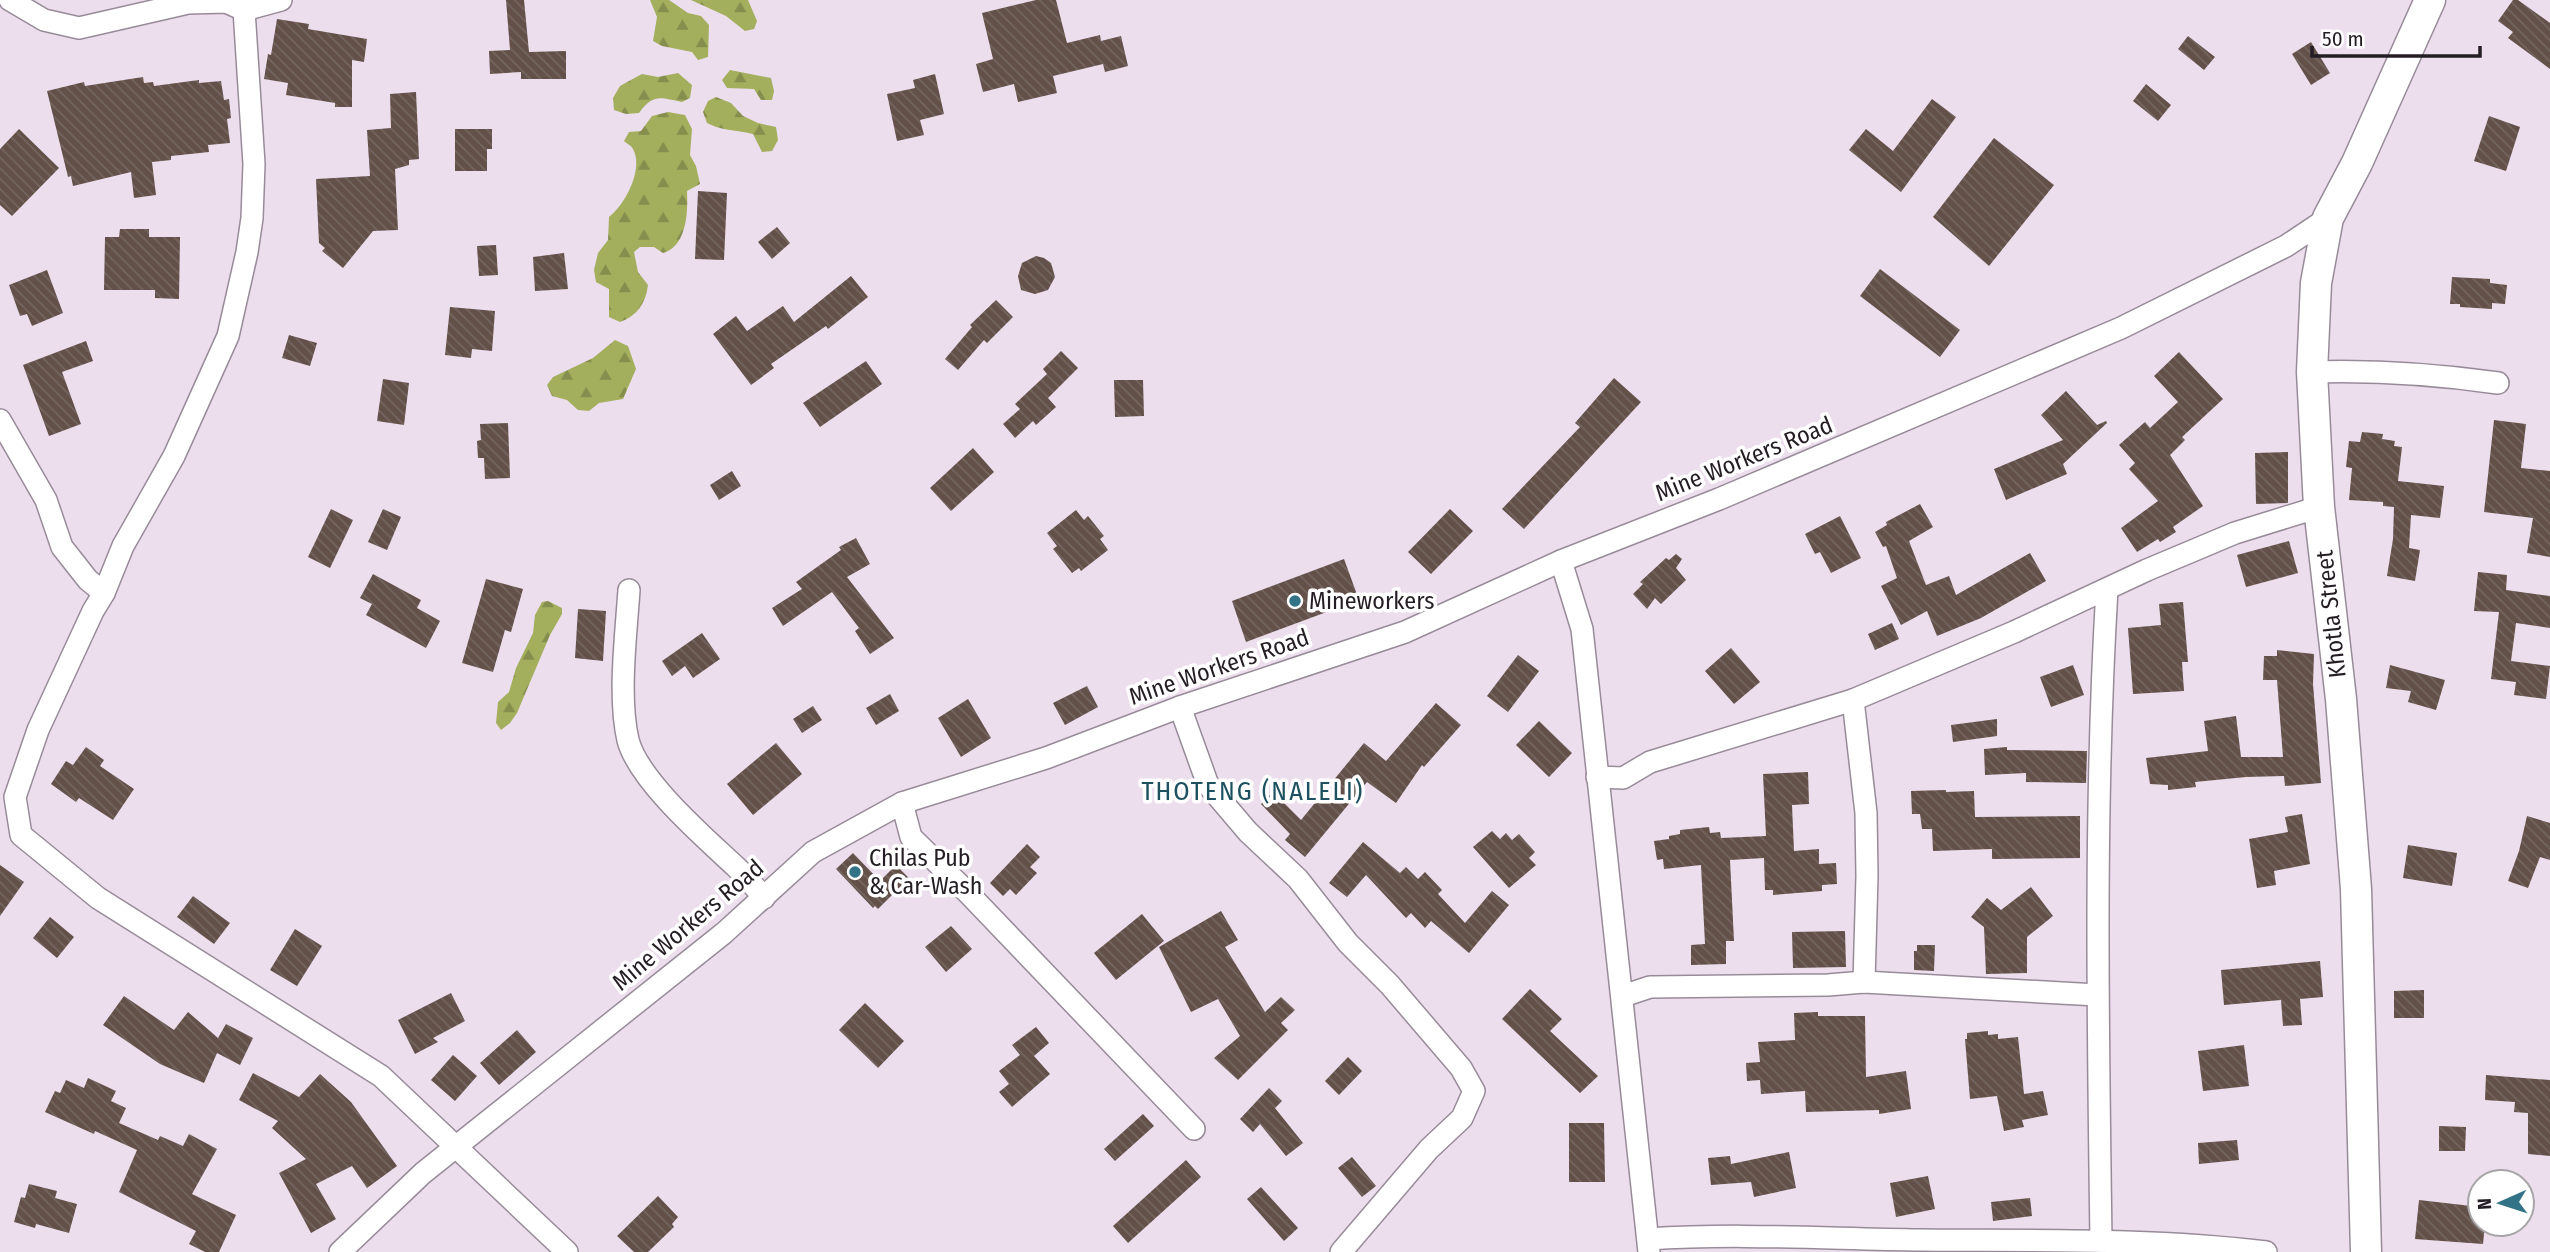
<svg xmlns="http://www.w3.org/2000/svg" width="2550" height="1252" font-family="'Fira Sans Condensed',sans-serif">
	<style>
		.forest { fill: url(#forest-firs) }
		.building { fill: url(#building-back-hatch) }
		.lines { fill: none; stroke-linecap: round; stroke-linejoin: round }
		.street-casing { stroke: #988b99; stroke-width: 24 }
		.secondary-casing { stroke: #988b99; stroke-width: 33 }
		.street { stroke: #fff; stroke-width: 21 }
		.secondary { stroke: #fff; stroke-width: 30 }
		.poi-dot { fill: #337387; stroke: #fff; stroke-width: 2.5 }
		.labels { text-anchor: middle; stroke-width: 7; stroke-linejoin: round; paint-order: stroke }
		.street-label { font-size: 24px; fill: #241e24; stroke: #fff }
		.poi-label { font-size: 24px; fill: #241e24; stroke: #fff; text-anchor: start }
		.neighbourhood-label { font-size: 26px; letter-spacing: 2px; fill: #1d5160; stroke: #fff }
	</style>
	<defs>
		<pattern id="forest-firs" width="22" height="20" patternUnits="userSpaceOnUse" patternTransform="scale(1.75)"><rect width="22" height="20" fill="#a3af5d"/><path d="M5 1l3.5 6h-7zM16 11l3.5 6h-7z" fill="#858e4d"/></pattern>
		<pattern id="building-back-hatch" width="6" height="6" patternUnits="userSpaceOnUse" patternTransform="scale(1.75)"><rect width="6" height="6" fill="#625049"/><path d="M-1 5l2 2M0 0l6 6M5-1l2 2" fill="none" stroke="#746660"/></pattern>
	</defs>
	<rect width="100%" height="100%" fill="#eddeee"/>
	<g class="forest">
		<polygon points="650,0 669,0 688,13 701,16 709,25 708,57 698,60 692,52 662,46 653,41 657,17"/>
		<polygon points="691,0 748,0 757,21 754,29 745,31 726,16"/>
		<polygon points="730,70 771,78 774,91 772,100 761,100 754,89 727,88 722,80"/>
		<path d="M678,73L692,85L690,98L682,102C660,98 654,93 639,113L626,114L614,110L613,98L620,86L629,81L642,74L658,77Z"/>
		<path d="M716,97L731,103L743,116L758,123L776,127L778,140L772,151L762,152L753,134C734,129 725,132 707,123L703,112L708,101Z"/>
		<path d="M668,112L685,115L692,129L690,155L696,166L700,184L687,191C688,212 687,246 663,253L654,247H640L634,252L638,272L648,285C646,303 637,316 620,322L609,317V289L596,282L594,270L598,253L608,240L609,217C625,205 644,169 633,149C631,145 627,144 624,141L629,132L641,131L652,116Z"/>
		<polygon points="615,340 628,346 636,369 623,399 599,403 589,411 578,410 567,400 552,396 547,385 553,377 593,358"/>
		<polygon points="548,601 562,608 562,614 550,635 517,713 510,723 501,730 496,723 498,702 509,692 516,668 533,633 535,615 542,602"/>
	</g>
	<g class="building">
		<polygon points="506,0 524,0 529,52 566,51 566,79 521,79 521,72 490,74 489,51 510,50"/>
		<polygon points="1036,0 1056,0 1067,43 1100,35 1101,41 1121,36 1128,66 1105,72 1103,64 1053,76 1057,93 1018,102 1014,84 983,92 976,64 993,59 982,13"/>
		<polygon points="2513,0 2518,0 2550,23 2550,69 2508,38 2513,32 2498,21"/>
		<polygon points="277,19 309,24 308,29 367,39 364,62 352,60 352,107 335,107 335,103 286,95 288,83 264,79 268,54 271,55"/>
		<polygon points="2188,36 2215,57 2204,70 2178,49"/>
		<polygon points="2311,42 2330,73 2311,85 2292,54"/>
		<polygon points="935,74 944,114 920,120 924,135 897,141 887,94 915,88 913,80"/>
		<polygon points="143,77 144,83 153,82 154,86 199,80 199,83 221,81 224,100 229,99 231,118 227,119 230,143 208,145 209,152 171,156 171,160 152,162 156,195 134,198 131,172 73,186 71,176 68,177 47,91 84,82 85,86"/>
		<polygon points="2146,84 2171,105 2158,121 2133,101"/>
		<polygon points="416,92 419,159 409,160 409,165 395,169 398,230 373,231 343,268 322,251 325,248 319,243 316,179 370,176 367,130 391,128 390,94"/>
		<polygon points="1932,99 1956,117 1901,192 1849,150 1866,129 1893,151"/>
		<polygon points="2489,116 2520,127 2506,171 2474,161"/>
		<polygon points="19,129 59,168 12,216 0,205 0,149"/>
		<polygon points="455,129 492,129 492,149 487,149 487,171 455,171"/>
		<polygon points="1994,138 2054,185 1989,266 1933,217"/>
		<polygon points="698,191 727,193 724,260 695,259"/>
		<polygon points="777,227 790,243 772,259 758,242"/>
		<polygon points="120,229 149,229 149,237 180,237 179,299 155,298 155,290 104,290 105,237 119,237"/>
		<polygon points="496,245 498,275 479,276 477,246"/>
		<polygon points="564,253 568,289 535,291 533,257"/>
		<polygon points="1036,256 1044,258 1051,263 1055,277 1048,290 1035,294 1021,290 1018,276 1022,263"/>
		<polygon points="1880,269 1960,330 1940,357 1860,296"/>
		<polygon points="47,270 63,313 32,326 27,314 20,316 9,285"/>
		<polygon points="851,276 868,297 828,329 826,326 771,364 774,368 751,385 713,334 736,316 747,331 783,306 794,322"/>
		<polygon points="2452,277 2490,279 2490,283 2507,285 2505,304 2492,303 2492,309 2460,307 2460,304 2450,304"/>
		<polygon points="996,300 1013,317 987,343 984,340 958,370 945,359 972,327 970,325"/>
		<polygon points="450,307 495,311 492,351 472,349 471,358 445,355"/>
		<polygon points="289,335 317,343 310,366 282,358"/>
		<polygon points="86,341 93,361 62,372 81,424 49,436 23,365"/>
		<polygon points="1061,351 1078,368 1048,398 1056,407 1036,425 1033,421 1015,438 1003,424 1020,409 1015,404 1047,374 1043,369"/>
		<polygon points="2179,352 2223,399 2182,437 2185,440 2170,455 2203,506 2173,527 2176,532 2160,542 2158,539 2137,552 2121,528 2158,501 2129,469 2135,463 2119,445 2145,422 2150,428 2178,402 2154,376"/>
		<polygon points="866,361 882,384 820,427 803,403"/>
		<polygon points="1614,378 1641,402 1524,529 1502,509 1580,427 1575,423"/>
		<polygon points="383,379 409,383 404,425 377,421"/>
		<polygon points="1114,380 1143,380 1144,416 1115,417"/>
		<polygon points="2066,391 2097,425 2106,421 2107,423 2063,464 2067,474 2006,500 1994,469 2063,440 2041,415"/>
		<polygon points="2494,420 2526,424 2521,468 2550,471 2550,557 2527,553 2533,518 2484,512"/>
		<polygon points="508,423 510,478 485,479 484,458 478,458 477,441 481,440 480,424"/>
		<polygon points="2362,432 2383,434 2382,439 2395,441 2394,446 2402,447 2398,481 2444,486 2440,518 2411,515 2409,548 2420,550 2415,581 2387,576 2393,539 2394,507 2383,506 2383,502 2349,500 2352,468 2346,467 2349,441 2360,442"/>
		<polygon points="973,448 994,472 951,511 930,488"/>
		<polygon points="2288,452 2288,503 2256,504 2255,453"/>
		<polygon points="732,471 741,486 719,500 710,485"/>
		<polygon points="1920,504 1933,527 1909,541 1926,585 1949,576 1956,595 2030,553 2046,581 1981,618 1937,636 1927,611 1901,625 1881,586 1897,578 1886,546 1883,547 1875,532 1887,525 1886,522"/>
		<polygon points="331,509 353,520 330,568 308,557"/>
		<polygon points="383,509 401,517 387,550 368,542"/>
		<polygon points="1450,509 1473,531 1431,574 1408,552"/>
		<polygon points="1076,510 1084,520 1088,516 1104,536 1100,539 1108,550 1081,571 1079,568 1072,573 1053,549 1057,546 1047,533"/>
		<polygon points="1840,516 1861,558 1831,573 1820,552 1815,554 1805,534"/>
		<polygon points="856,538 870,564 847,577 894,638 870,654 855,631 859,628 832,592 783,626 772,608 802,589 796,582 841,550 839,547"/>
		<polygon points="2289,541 2298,573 2246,587 2237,555"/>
		<polygon points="1676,554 1682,559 1676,568 1686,580 1661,604 1655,598 1647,609 1633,594 1643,584 1640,582 1666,558 1669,560"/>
		<polygon points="1344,559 1359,600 1246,642 1232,601"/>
		<polygon points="2478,572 2507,575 2506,590 2550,596 2550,628 2516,623 2511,661 2550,666 2546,699 2514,695 2516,682 2491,679 2499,612 2474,611"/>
		<polygon points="373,574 421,600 417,608 440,621 426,648 366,615 372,604 360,598"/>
		<polygon points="486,579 523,589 511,632 505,630 493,672 462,663"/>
		<polygon points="2183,602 2188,662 2182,662 2184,691 2133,694 2128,628 2161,625 2159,604"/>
		<polygon points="578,609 606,611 603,661 575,658"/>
		<polygon points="1892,623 1899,639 1875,650 1868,634"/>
		<polygon points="702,633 720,659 693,678 685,666 672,676 662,661"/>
		<polygon points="1731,648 1760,682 1734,704 1705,671"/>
		<polygon points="2277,650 2314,654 2313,684 2321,783 2285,786 2284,776 2246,777 2195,782 2196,787 2168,790 2168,785 2150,784 2146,758 2208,751 2204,721 2236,716 2241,757 2283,757 2277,680 2263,680 2264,656 2277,656"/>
		<polygon points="1518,655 1539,671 1508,712 1487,696"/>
		<polygon points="2073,665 2084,695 2051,707 2040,677"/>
		<polygon points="2390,665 2445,680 2436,710 2408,702 2411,691 2386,688"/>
		<polygon points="1087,686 1098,707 1065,725 1053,703"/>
		<polygon points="890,694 899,711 876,725 866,708"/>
		<polygon points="968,699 991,738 961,757 938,718"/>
		<polygon points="1436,703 1461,725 1424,767 1422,765 1396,803 1367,782 1305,857 1285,840 1290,834 1261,804 1273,792 1301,820 1364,743 1386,761"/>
		<polygon points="813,706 822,720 802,733 793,719"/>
		<polygon points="1997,719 1997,736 1953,742 1951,725"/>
		<polygon points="1539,721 1572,753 1549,777 1516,745"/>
		<polygon points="776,743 802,774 753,815 727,784"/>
		<polygon points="86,747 104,760 100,766 134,789 113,820 79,798 76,802 51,784 66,761 73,765"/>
		<polygon points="2007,747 2007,750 2087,751 2086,783 2026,782 2026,773 1985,775 1984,749"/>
		<polygon points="1808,772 1809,804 1792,805 1794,851 1819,849 1819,864 1836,863 1837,884 1822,885 1822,891 1773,895 1773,890 1765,890 1764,858 1730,860 1734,941 1726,941 1726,964 1691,965 1691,945 1705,944 1701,865 1664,869 1663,859 1657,860 1654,841 1669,839 1669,836 1680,834 1680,830 1709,827 1710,833 1720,832 1721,838 1766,836 1763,774"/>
		<polygon points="1946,790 1946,792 1974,791 1975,817 2080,816 2080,858 1992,859 1992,849 1933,851 1932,829 1922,829 1920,814 1912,814 1911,791"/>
		<polygon points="2302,814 2310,864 2274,871 2276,885 2257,888 2249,839 2288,832 2285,817"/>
		<polygon points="2527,816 2550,823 2550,860 2540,857 2528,888 2508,881 2519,851"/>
		<polygon points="1492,831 1500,839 1506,833 1512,840 1519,834 1535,852 1529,858 1536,865 1509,888 1473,847"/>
		<polygon points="1363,842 1400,873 1406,867 1418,879 1425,872 1442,890 1438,894 1465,923 1492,891 1509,905 1469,953 1431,921 1425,928 1411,913 1406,918 1366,875 1347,897 1329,883"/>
		<polygon points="1027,844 1040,857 1030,867 1037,873 1016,895 1010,889 1003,896 990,883"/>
		<polygon points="2408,845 2457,853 2452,886 2403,878"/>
		<polygon points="853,853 880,881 896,865 909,878 878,909 875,906 873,908 836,869"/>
		<polygon points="0,865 24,882 0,916"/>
		<polygon points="2031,887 2053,916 2027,937 2027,973 1986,974 1984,927 1971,917 1987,898 2001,910"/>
		<polygon points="193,896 230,923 214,944 177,917"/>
		<polygon points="1221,911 1238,940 1225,947 1265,1012 1281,997 1295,1010 1281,1023 1288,1030 1238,1080 1214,1058 1240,1036 1218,999 1191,1012 1159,947"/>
		<polygon points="1142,914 1164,941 1116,980 1094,953"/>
		<polygon points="50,917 74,937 57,958 33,938"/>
		<polygon points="951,926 972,949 946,972 925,947"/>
		<polygon points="295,929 322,946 297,986 270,970"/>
		<polygon points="1845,931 1846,967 1793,968 1792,932"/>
		<polygon points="1917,945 1935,945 1934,971 1914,970 1914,951 1917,951"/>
		<polygon points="2320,961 2323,997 2300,999 2302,1025 2283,1026 2281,1000 2224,1005 2221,970"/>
		<polygon points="1530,989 1562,1019 1550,1031 1598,1076 1580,1093 1502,1019"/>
		<polygon points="2424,990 2424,1018 2394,1018 2394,991"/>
		<polygon points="451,993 465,1021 433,1038 438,1042 415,1054 398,1020"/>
		<polygon points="124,996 174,1030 188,1012 218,1038 226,1024 253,1038 240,1065 217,1053 204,1083 160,1064 103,1025"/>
		<polygon points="865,1003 904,1041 878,1068 839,1030"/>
		<polygon points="1818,1012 1818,1016 1865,1016 1866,1077 1906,1071 1911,1109 1879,1114 1879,1110 1806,1112 1805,1091 1761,1094 1760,1080 1747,1081 1746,1063 1760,1062 1758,1042 1795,1040 1794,1013"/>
		<polygon points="1036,1027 1049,1043 1034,1056 1050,1074 1012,1107 999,1092 1009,1084 999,1071 1020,1055 1012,1045"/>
		<polygon points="517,1030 536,1052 499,1085 480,1063"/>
		<polygon points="1988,1031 1988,1035 1998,1034 1998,1039 2018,1037 2024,1094 2043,1091 2048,1115 2022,1120 2024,1127 2004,1131 1997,1096 1970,1099 1965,1039 1967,1039 1967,1033"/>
		<polygon points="2244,1045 2249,1086 2203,1091 2198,1051"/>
		<polygon points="453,1055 477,1076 455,1101 431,1080"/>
		<polygon points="1348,1057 1362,1071 1339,1095 1325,1081"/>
		<polygon points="253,1073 299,1097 320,1074 351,1102 397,1166 367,1188 352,1166 316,1184 336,1219 311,1233 279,1173 306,1159 272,1128 278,1121 239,1100"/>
		<polygon points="2486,1075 2550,1080 2550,1156 2528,1154 2528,1113 2514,1112 2515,1102 2485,1100"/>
		<polygon points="88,1078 116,1091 111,1101 126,1108 119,1123 158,1140 160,1136 183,1146 189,1134 217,1149 192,1194 236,1215 219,1252 205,1252 189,1244 196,1231 119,1192 137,1150 95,1131 94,1134 45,1112 55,1091 60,1093 66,1080 84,1088"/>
		<polygon points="1269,1088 1282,1101 1275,1108 1303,1143 1286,1156 1260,1124 1253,1132 1240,1119"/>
		<polygon points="1143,1114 1154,1126 1115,1161 1104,1149"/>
		<polygon points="1569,1123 1604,1123 1605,1182 1569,1182"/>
		<polygon points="2439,1126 2466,1127 2465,1151 2439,1151"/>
		<polygon points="2237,1140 2239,1160 2199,1164 2198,1143"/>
		<polygon points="1789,1152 1796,1188 1754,1197 1751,1182 1711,1185 1708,1158 1730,1156 1731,1164"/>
		<polygon points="1352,1157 1376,1186 1362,1197 1338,1168"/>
		<polygon points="1186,1160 1201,1177 1128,1243 1113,1226"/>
		<polygon points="1928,1176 1935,1209 1896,1217 1890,1183"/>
		<polygon points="29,1184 57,1191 55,1198 77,1204 69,1233 36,1224 35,1228 14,1222 21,1197 25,1198"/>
		<polygon points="1261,1187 1298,1228 1284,1241 1247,1199"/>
		<polygon points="658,1196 678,1217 672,1224 674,1227 648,1252 634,1252 617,1236"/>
		<polygon points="2030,1198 2032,1216 1993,1221 1991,1202"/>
		<polygon points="2419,1200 2480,1207 2480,1224 2485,1224 2483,1244 2415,1239"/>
	</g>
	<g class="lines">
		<defs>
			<g id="street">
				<polyline points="10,0 44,20 79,28 188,3 226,2 244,10 281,0"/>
				<polyline points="244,10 254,164 252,218 247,252 228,336 174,456 123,546 104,593 93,611 38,730 15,797 21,835 98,898 381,1076 567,1252"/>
				<path d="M2312,372C2377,370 2434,374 2498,383"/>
				<polyline points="0,420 46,500 62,547 88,580 104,593"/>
				<polyline points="1561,561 1582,629 1649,1252"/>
				<path d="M629,590C626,635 618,697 628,740C638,780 705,838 735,866C746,876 755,887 764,898"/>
				<polyline points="1853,700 1866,813 1867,876 1864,982"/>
				<polyline points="1180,707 1208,785 1248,832 1298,879 1348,943 1390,985 1461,1068 1474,1091 1462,1118 1429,1149 1341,1252"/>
				<polyline points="1597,777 1623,778 1650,762 1853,700 2014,632 2147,570 2235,533 2319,507"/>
				<polyline points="902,803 911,837 969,894 1194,1129"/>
				<polyline points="1623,996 1650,987 1828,985 1864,982 2097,995"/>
				<path d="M1648,1239C1738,1233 1830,1239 1920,1240C2036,1241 2151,1238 2266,1252"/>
				<path d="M2101,1241C2098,1023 2094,806 2107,589"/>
				<polyline points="340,1252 423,1173 724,933 813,852 902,803 1046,758 1180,707 1405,632 1561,561 1719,499 2121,328 2286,246 2328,218"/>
			</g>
			<polyline id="secondary" points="2366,1252 2356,889 2341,699 2319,507 2312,372 2316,283 2328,218 2357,163 2430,0"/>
		</defs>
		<use href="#street" class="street-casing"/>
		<use href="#secondary" class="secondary-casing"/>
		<use href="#street" class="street"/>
		<use href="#secondary" class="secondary"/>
	</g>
	<g class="poi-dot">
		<circle cx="1295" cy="601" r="7"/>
		<circle cx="855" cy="872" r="7"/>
	</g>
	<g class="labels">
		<g class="street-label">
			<text transform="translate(1744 459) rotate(-22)" y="8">Mine Workers Road</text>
			<text transform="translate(2331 614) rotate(-96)" y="8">Khotla Street</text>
			<text transform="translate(1219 667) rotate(-19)" y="8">Mine Workers Road</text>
			<text transform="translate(688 925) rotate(-40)" y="8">Mine Workers Road</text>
		</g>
		<g class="poi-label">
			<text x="1309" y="609">Mineworkers</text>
			<text x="869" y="866">Chilas Pub<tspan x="869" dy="28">&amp; Car-Wash</tspan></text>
		</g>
		<g class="neighbourhood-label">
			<text x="1253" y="800">THOTENG (NALELI)</text>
		</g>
	</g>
	<g transform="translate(2501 1203) rotate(267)"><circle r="33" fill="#ffffff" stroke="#a7a5a7" stroke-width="2"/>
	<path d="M0-5L12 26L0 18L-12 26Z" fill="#337387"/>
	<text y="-10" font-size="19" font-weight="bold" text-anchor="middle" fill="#241e24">N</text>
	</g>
	<path d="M2312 46v10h168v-10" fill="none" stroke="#241e24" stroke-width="3.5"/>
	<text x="2322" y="46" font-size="21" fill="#241e24" stroke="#ffffff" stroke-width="5" paint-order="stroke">50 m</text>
</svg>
